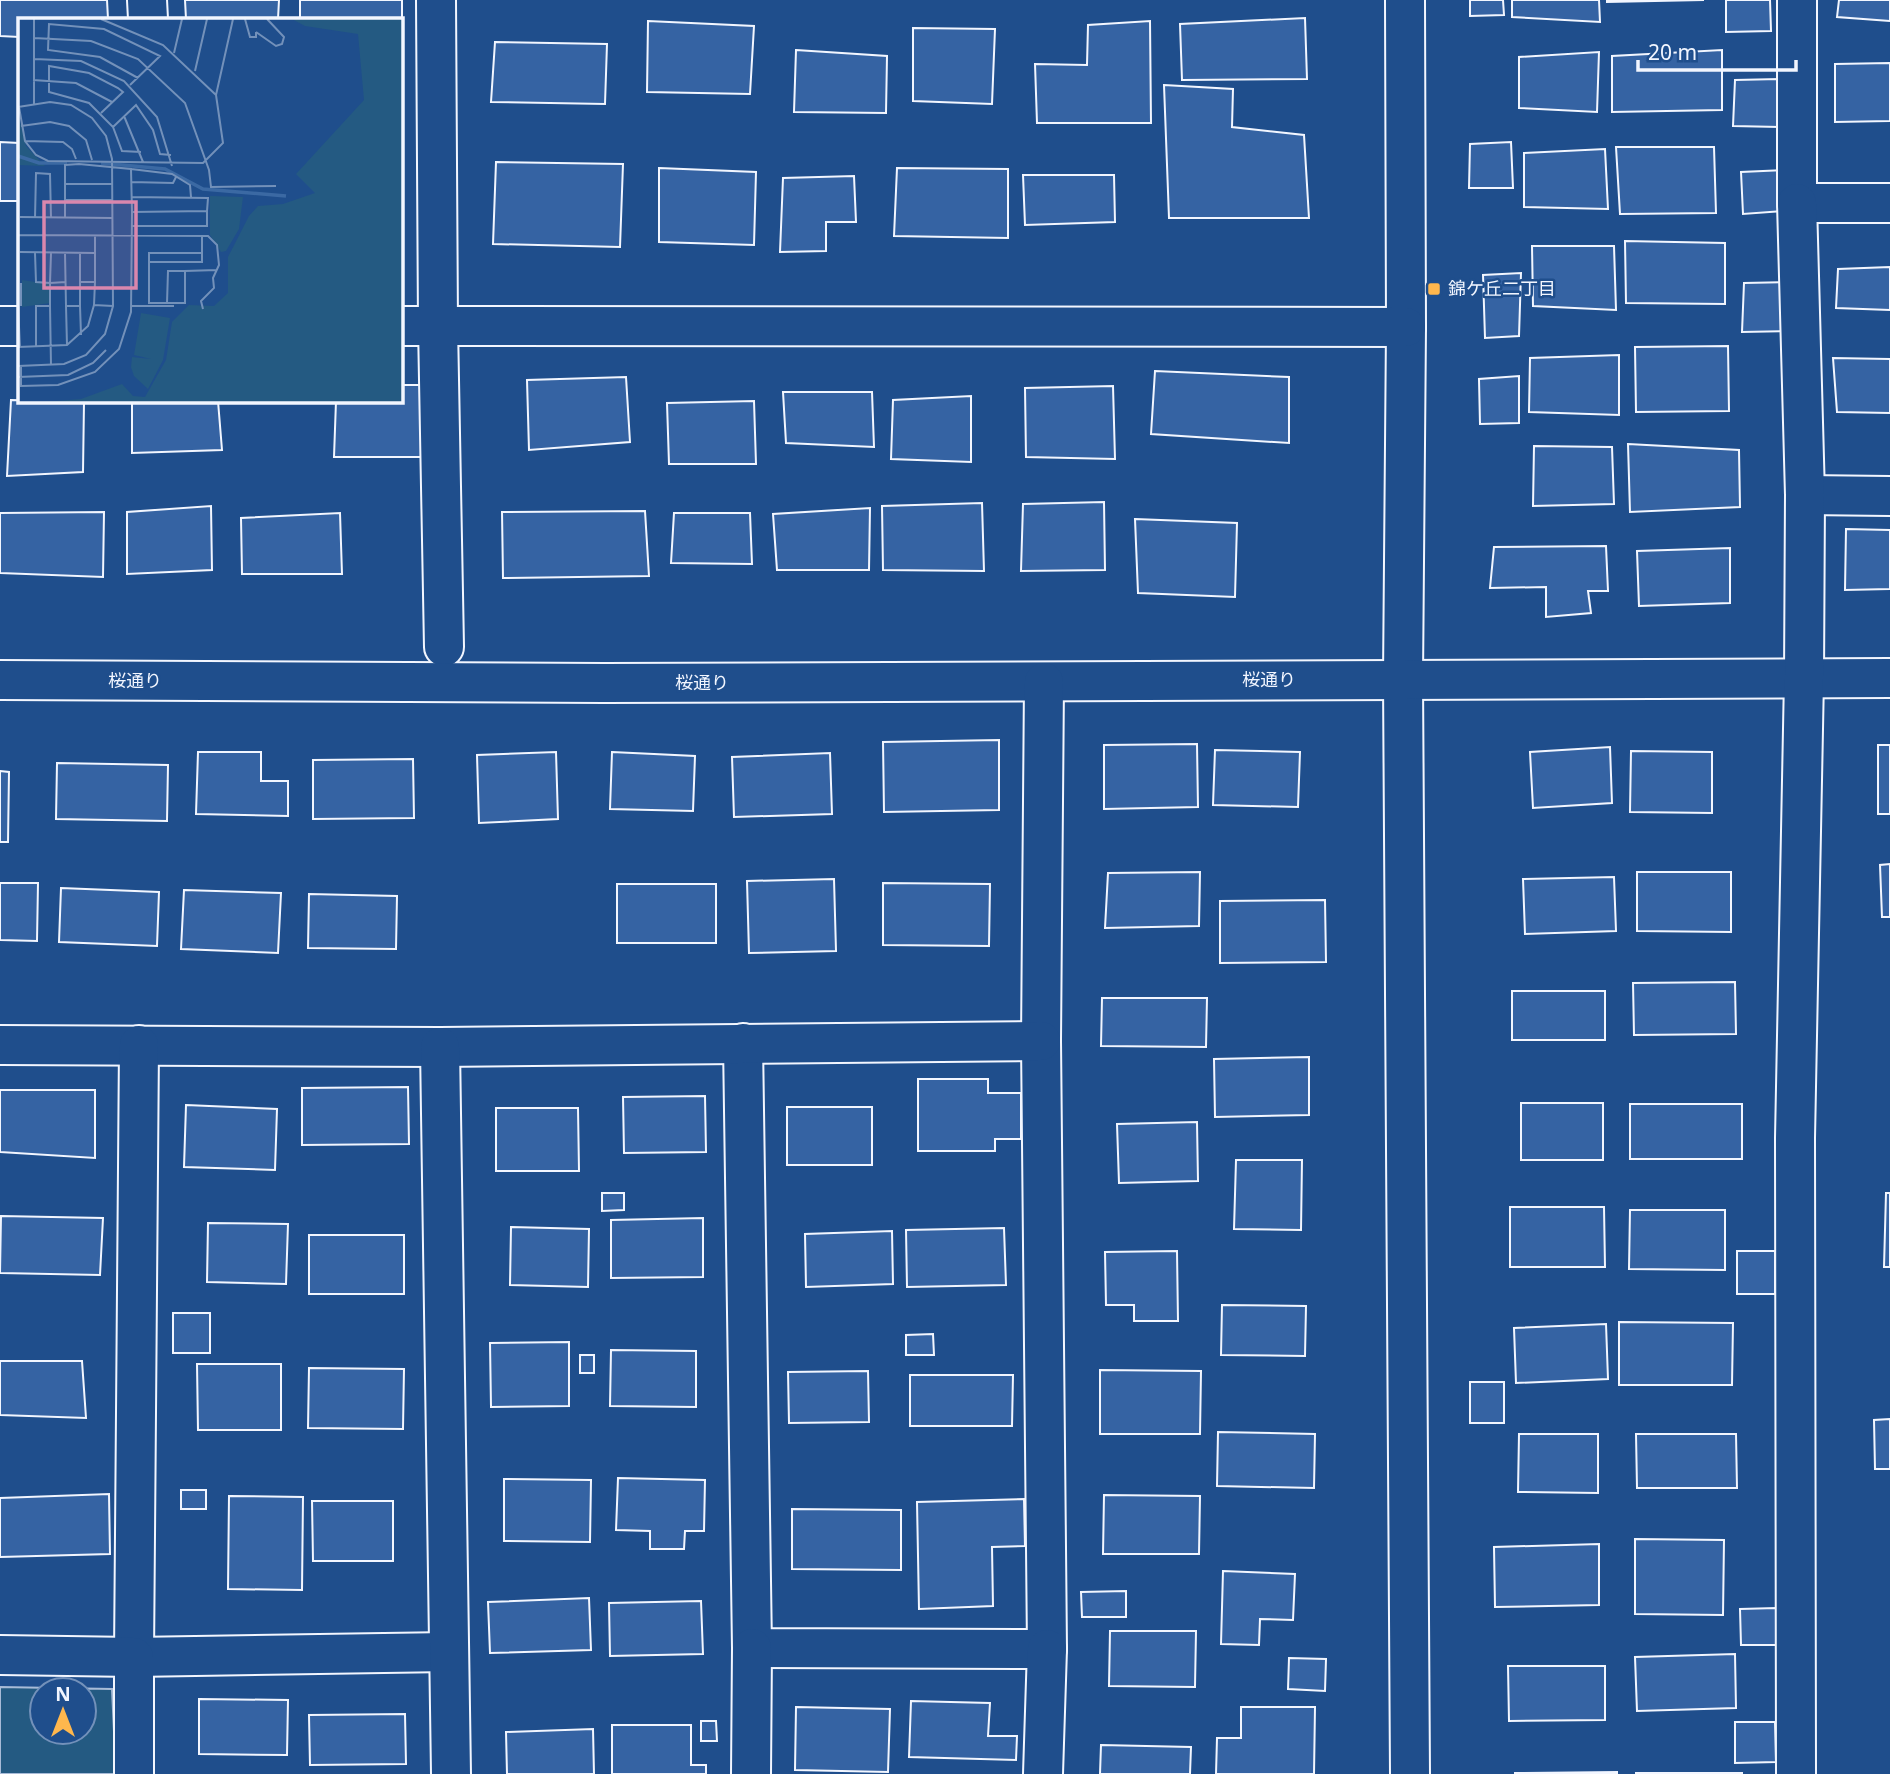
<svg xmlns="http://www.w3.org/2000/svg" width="1890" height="1774" font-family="'Noto Sans','Noto Sans JP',sans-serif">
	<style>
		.green { fill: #245a82; stroke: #a8bbd7; stroke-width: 2; fill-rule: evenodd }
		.building { fill: #3563a3; stroke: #f2f6ff; stroke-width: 2 }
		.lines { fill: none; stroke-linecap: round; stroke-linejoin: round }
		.minor-casing { stroke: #f2f6ff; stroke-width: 42 }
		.minor { stroke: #1f4e8c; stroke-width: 38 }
		.poi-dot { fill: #ffb74d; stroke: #1f4e8c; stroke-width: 2.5 }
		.labels { text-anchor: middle; stroke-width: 5; stroke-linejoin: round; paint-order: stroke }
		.poi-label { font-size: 18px; fill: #f2f6ff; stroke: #1f4e8c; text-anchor: start }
		.street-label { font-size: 18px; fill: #f2f6ff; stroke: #1f4e8c }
		.inset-river { fill: none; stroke: #3b69a3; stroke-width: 3.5 }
		.inset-road { fill: none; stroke: #7391ba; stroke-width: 2 }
		.view { fill: #da87ad; fill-opacity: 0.15; stroke: #da87ad; stroke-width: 3.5 }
		.inset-edge { fill: none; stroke: #f2f6ff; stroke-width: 3.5 }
	</style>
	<rect width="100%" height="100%" fill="#1f4e8c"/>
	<path class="green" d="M0,1687L112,1689L116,1774H0ZM42,1690H84V1732H42Z"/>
	<g class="building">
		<polygon points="0,0 107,0 108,19 19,19 19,37 0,36"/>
		<polygon points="185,0 279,0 278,19 186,19"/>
		<polygon points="300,0 402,0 402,28 401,19 300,19"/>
		<polygon points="1470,0 1503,0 1504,15 1470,16"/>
		<polygon points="1512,0 1599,0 1600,22 1512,17"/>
		<polygon points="1607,0 1704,0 1607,2"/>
		<polygon points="1726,0 1770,0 1771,31 1726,32"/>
		<polygon points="1839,0 1890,0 1890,21 1837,17"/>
		<polygon points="1305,18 1307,79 1182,80 1180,24"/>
		<polygon points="648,21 754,26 750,94 647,92"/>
		<polygon points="1150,21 1151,123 1037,123 1035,64 1087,65 1088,25"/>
		<polygon points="913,28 995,29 992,104 913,101"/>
		<polygon points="495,42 607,44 605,104 491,102"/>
		<polygon points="796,50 887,56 886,113 794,112"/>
		<polygon points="1722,50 1722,110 1612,112 1612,56"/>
		<polygon points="1599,52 1597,112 1519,108 1519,57"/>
		<polygon points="1890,63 1890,121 1835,122 1835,64"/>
		<polygon points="1779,79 1782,127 1733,126 1735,80"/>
		<polygon points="1164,85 1233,89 1232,127 1304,135 1309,218 1169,218"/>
		<polygon points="0,142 19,143 19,201 0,201"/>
		<polygon points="1511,142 1513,188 1469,188 1470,144"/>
		<polygon points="1616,147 1714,147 1716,213 1620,214"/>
		<polygon points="1605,149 1608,209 1524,207 1524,153"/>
		<polygon points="496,162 623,164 620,247 493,244"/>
		<polygon points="659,168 756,172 754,245 659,242"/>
		<polygon points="897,168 1008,169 1008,238 894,236"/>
		<polygon points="1784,170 1784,211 1743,214 1741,172"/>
		<polygon points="1023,175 1114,175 1115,222 1025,225"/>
		<polygon points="854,176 856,222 826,222 826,251 780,252 783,178"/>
		<polygon points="1625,241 1725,243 1725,304 1626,303"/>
		<polygon points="1532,246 1614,246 1616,310 1533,306"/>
		<polygon points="1890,267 1890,310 1836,308 1838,269"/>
		<polygon points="1521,273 1519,336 1485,338 1483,275"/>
		<polygon points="1786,282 1788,331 1742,332 1744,283"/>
		<polygon points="1728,346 1729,411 1636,412 1635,347"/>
		<polygon points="1619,355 1619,415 1529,412 1530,358"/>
		<polygon points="1833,358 1890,359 1890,413 1837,412"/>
		<polygon points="1155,371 1289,377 1289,443 1151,434"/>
		<polygon points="1519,376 1519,423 1480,424 1479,379"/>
		<polygon points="626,377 630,442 529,450 527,380"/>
		<polygon points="401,385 423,385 424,457 334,457 336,401 401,401"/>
		<polygon points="1113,386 1115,459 1026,457 1025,388"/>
		<polygon points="783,392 872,392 874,447 786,443"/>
		<polygon points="971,396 971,462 891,459 893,400"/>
		<polygon points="11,400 84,402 83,472 7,476"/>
		<polygon points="163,401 218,401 222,450 132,453 132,402"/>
		<polygon points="754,401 756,464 669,464 667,403"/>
		<polygon points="1628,444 1739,450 1740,507 1630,512"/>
		<polygon points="1534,446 1612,447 1614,504 1533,506"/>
		<polygon points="1104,502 1105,570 1021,571 1023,504"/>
		<polygon points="982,503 984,571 883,570 882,506"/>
		<polygon points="211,506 212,570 127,574 127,512"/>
		<polygon points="870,508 869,570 777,570 773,514"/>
		<polygon points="645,511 649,576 503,578 502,512"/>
		<polygon points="104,512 103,577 0,573 0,513"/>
		<polygon points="340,513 342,574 242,574 241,518"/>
		<polygon points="674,513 750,513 752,564 671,563"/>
		<polygon points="1135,519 1237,523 1235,597 1138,593"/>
		<polygon points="1846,529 1890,530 1890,589 1845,590"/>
		<polygon points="1606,546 1608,591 1588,591 1591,613 1546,617 1546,587 1490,588 1494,547"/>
		<polygon points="1730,548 1730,603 1639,606 1637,551"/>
		<polygon points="999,740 999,810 884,812 883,742"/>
		<polygon points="1197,744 1198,807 1104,809 1104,745"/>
		<rect x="1878" y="745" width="12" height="69"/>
		<polygon points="1610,747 1612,803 1533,808 1530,752"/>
		<polygon points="1215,750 1300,752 1298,807 1213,805"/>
		<polygon points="1631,751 1712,752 1712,813 1630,812"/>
		<polygon points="198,752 261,752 261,781 288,781 288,816 196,814"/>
		<polygon points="556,752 558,819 479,823 477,755"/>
		<polygon points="612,752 695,756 693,811 610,809"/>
		<polygon points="830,753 832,814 734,817 732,757"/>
		<polygon points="413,759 414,818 313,819 313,760"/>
		<polygon points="57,763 168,765 167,821 56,819"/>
		<polygon points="0,771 9,772 8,842 0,842"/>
		<polygon points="1890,864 1890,917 1882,917 1880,865"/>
		<polygon points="1200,872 1199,926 1105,928 1108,873"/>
		<polygon points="1637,872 1731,872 1731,932 1637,931"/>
		<polygon points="1614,877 1616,931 1525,934 1523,879"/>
		<polygon points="834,879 836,951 749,953 747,881"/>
		<polygon points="0,883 38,883 37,941 0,940"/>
		<polygon points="883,883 990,884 989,946 883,945"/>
		<rect x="617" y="884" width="99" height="59"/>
		<polygon points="61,888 159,892 157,946 59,942"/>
		<polygon points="184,890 281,893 278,953 181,949"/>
		<polygon points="309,894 397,896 396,949 308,948"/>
		<polygon points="1325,900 1326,962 1220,963 1220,901"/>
		<polygon points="1735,982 1736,1034 1634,1035 1633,983"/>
		<rect x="1512" y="991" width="93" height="49"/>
		<polygon points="1102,998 1207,998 1206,1047 1101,1046"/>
		<polygon points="1309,1057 1309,1115 1215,1117 1214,1059"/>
		<polygon points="918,1079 988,1079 988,1093 1021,1093 1021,1139 995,1139 995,1151 918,1151"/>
		<polygon points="408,1087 409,1144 302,1145 302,1088"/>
		<polygon points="0,1090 95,1090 95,1158 0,1152"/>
		<polygon points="705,1096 706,1152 624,1153 623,1097"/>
		<rect x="1521" y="1103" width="82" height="57"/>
		<rect x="1630" y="1104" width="112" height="55"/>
		<polygon points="186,1105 277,1109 275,1170 184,1167"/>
		<rect x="787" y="1107" width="85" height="58"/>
		<polygon points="496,1108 578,1108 579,1171 496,1171"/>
		<polygon points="1197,1122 1198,1181 1119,1183 1117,1124"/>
		<polygon points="1236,1160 1302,1160 1301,1230 1234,1229"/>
		<polygon points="602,1193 624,1193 624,1210 602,1211"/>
		<polygon points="1886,1193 1890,1193 1890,1267 1884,1267"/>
		<polygon points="1510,1207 1604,1207 1605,1267 1510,1267"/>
		<polygon points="1630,1210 1725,1210 1725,1270 1629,1269"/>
		<polygon points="1,1216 103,1218 100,1275 0,1273"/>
		<polygon points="703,1218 703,1277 611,1278 611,1220"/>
		<polygon points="208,1223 288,1224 286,1284 207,1282"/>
		<polygon points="511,1227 589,1229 588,1287 510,1285"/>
		<polygon points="1004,1228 1006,1285 907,1287 906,1230"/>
		<polygon points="892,1231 893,1284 806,1287 805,1234"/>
		<rect x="309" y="1235" width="95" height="59"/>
		<polygon points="1177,1251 1178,1321 1134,1321 1134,1305 1106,1305 1105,1252"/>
		<rect x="1737" y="1251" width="38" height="43"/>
		<polygon points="1222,1305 1306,1306 1305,1356 1221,1355"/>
		<rect x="173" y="1313" width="37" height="40"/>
		<polygon points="1619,1322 1733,1323 1732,1385 1619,1385"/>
		<polygon points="1606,1324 1608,1379 1516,1383 1514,1328"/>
		<polygon points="933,1334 934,1355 906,1355 906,1335"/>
		<polygon points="569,1342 569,1406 491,1407 490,1343"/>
		<polygon points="611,1350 696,1351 696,1407 610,1406"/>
		<rect x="580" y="1355" width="14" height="18"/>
		<polygon points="0,1361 82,1361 86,1418 0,1415"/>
		<polygon points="197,1364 281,1364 281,1430 198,1430"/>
		<polygon points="309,1368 404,1369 403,1429 308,1428"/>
		<polygon points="1100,1370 1201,1371 1200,1434 1100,1434"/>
		<polygon points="868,1371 869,1422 789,1423 788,1372"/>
		<polygon points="910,1375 1013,1375 1012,1426 910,1426"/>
		<rect x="1470" y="1382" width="34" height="41"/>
		<polygon points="1890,1419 1890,1469 1875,1469 1874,1420"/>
		<polygon points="1218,1432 1315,1434 1314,1488 1217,1486"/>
		<polygon points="1519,1434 1598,1434 1598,1493 1518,1492"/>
		<polygon points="1636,1434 1736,1434 1737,1488 1637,1488"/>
		<polygon points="618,1478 705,1480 704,1531 685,1531 684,1549 650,1549 650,1531 616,1530"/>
		<polygon points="504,1479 591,1480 590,1542 504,1541"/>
		<rect x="181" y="1490" width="25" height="19"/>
		<polygon points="109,1494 110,1554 0,1557 0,1498"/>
		<polygon points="1104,1495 1200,1496 1199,1554 1103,1554"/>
		<polygon points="229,1496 303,1497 302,1590 228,1589"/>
		<polygon points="1024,1499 1025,1546 992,1547 993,1606 919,1609 917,1502"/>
		<polygon points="312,1501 393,1501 393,1561 313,1561"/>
		<polygon points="792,1509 901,1510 901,1570 792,1569"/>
		<polygon points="1635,1539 1724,1540 1723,1615 1635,1614"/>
		<polygon points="1599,1544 1599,1605 1495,1607 1494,1547"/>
		<polygon points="1223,1571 1295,1574 1293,1620 1260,1619 1259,1645 1221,1644"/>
		<polygon points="1126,1591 1126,1617 1082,1617 1081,1592"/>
		<polygon points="589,1598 591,1650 490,1653 488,1602"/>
		<polygon points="701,1601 703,1654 610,1656 609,1603"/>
		<polygon points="1776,1608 1776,1645 1741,1645 1740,1609"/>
		<polygon points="1110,1631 1196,1631 1195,1687 1109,1686"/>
		<polygon points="1735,1654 1736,1708 1637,1711 1635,1657"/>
		<polygon points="1289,1658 1326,1659 1325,1691 1288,1689"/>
		<polygon points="1508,1666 1605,1666 1605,1720 1509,1721"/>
		<polygon points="199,1699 288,1700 287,1755 199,1754"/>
		<polygon points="911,1701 990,1703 988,1736 1017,1736 1016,1760 909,1757"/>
		<polygon points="796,1707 890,1709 888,1772 795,1770"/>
		<polygon points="1241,1707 1315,1707 1314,1774 1216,1774 1217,1738 1241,1738"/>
		<polygon points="405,1714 406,1764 310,1765 309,1715"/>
		<polygon points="701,1721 716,1721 717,1741 701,1741"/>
		<polygon points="1735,1722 1775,1722 1776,1762 1735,1763"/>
		<polygon points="612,1725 691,1725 691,1765 706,1765 706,1774 612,1774"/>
		<polygon points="593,1729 594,1774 507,1774 506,1732"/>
		<polygon points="1101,1745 1191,1747 1190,1774 1100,1774"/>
		<polygon points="1617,1772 1617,1774 1515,1774 1515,1773"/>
		<rect x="1636" y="1773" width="106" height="1"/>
	</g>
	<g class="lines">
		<defs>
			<g id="minor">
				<polyline points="147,0 148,19"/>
				<polyline points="436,0 438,326 444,647"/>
				<polyline points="1405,0 1406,327 1403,679 1410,1774"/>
				<polyline points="1797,0 1797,203 1890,203"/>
				<polyline points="0,326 19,326"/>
				<polyline points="401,326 1406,327"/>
				<polyline points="1805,495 1890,496"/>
				<polyline points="0,680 605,683 1890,678"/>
				<polyline points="743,1043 752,1648 1047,1649 1041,1041 1044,682"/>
				<polyline points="0,1045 440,1047 1041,1041"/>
				<polyline points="139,1045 134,1657 449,1652"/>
				<polyline points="440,1047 451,1774"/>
				<polyline points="0,1655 134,1657 134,1774"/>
				<polyline points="751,1774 752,1648"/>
				<polyline points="1043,1774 1047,1649"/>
				<polyline points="1796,1774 1795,1138 1804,678 1805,495 1797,203"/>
			</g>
		</defs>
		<use href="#minor" class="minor-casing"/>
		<use href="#minor" class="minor"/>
	</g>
	<rect class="poi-dot" x="1427" y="282" width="14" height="14" rx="3.5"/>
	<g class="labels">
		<g class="poi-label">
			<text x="1448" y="295">錦ケ丘二丁目</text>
		</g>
		<g class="street-label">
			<text x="1269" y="686">桜通り</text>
			<text x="135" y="687">桜通り</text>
			<text x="702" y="689">桜通り</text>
		</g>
	</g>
	<g transform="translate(18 18)">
		<rect width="385" height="385" fill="#1f4e8c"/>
		<path d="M274,1H385V384H26L63,381L104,366L115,378L127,379L148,342L154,304L171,287L196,288L210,275V239L231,198L240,188L265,186L297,175L278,156L346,82L340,16L287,8ZM0,96L8,128L27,148L0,147ZM192,178L225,179L221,211L208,233L203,234L192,217ZM4,262L31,266L32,285L4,289ZM123,295L152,300L145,342L130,371L116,358L113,349L114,339L133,341L116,337Z" fill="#245a82"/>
		<path class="inset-river" d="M0,138L21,145H49M83,145L147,151L185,171L268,178"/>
		<path class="inset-road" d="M83,1L145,27L198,77M227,1L232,19H238V14M238,14L258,28L264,26L266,19L249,1M16,20L73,23L120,41L167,85L191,152L193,169L258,168M156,35L164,1M16,41L63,43L106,63L139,99L154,148M177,53L189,1M15,62L58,65L94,84M112,67L142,38L86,11L31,6L30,32L82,39L120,60M16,86V1M0,89L32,84L53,87L74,100L88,118L94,141L95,288L87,316L68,337L46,346L0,348M1,89L7,123L18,137L30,143L185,145L205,125L198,77L215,1M83,95L105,74L100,70L71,55L31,48V74L71,85L95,109L104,133L123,134M106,98L125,144M3,108L32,104L51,108L68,122L74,142M95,109L118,87L135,112L142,136L153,137M7,123L45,124L54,131L58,141M113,151L154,156L172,167L173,179M0,154V264M113,164L155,165L158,159M47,166H94M47,182H94M2,199L94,200M17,200L18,155L32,156L33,200M47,200V147L61,146L113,151L114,194L189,193L190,180L113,179M114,208H189V193M0,217L190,218L199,227L201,247L195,260L196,270L183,283L185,291M2,234L77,235M17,235L18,264L32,265V288M33,235L32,265L48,264M47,235L48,288M62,235V264H77V217M184,235H131V285H167V253L199,252M131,244H184V217M149,285L150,253H167M76,287L77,264M0,288L2,329M3,288V265M62,288V264M113,288H156M49,327L48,288H62L63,317M0,329L49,327L70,308L76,287L95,288M18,329V288H32L33,348M3,348V368L40,367L77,354L101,331L113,294L114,194M0,359L50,357L75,345L88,332"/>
		<path class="view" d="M26,184H118V270H26Z"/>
		<rect width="385" height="385" class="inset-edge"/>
	</g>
	<g transform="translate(63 1711)"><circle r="33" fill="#1f4e8c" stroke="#7391ba" stroke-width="2"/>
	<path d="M0-5L12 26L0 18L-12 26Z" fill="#ffb74d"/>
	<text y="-10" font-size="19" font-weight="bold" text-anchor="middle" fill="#f2f6ff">N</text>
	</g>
	<path d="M1638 60v10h158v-10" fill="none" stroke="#f2f6ff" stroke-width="3.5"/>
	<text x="1648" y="60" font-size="21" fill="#f2f6ff" stroke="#1f4e8c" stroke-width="5" paint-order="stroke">20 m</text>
</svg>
